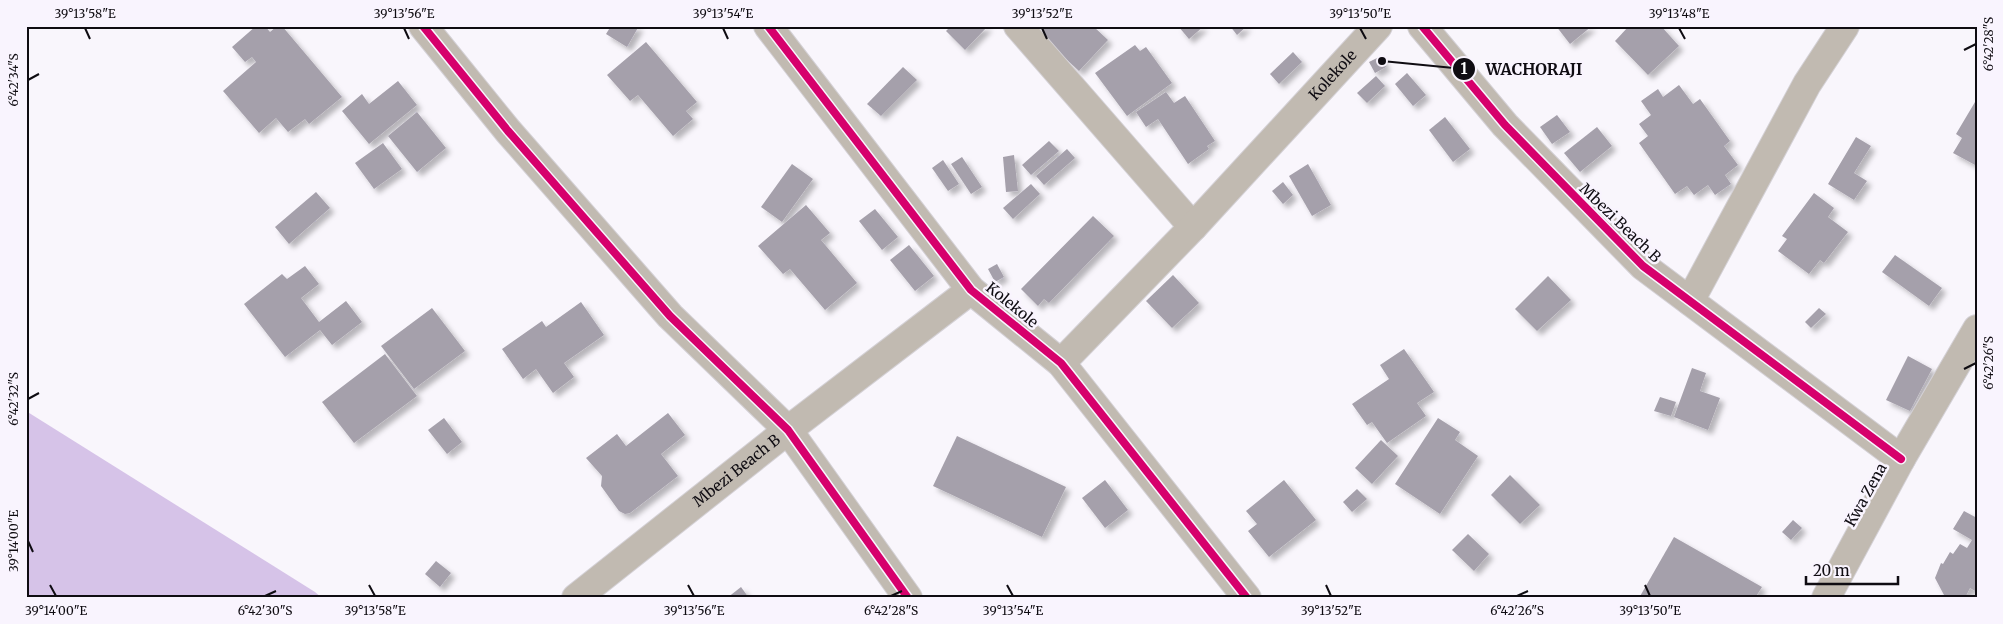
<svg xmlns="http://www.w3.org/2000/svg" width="2003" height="624" font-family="Merriweather,serif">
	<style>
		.water { fill: #d6c3e8 }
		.building { fill: #a5a0ab; filter: url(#shadow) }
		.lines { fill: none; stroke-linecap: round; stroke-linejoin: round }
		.minor-casing { stroke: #d4d1d6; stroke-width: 30 }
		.minor { stroke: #c1bab1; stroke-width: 28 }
		.cycleway-casing { stroke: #f9f4fe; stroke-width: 11 }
		.cycleway { stroke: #d6006c; stroke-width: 8 }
		.ticks { fill: none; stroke: #0f0c12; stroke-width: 2 }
		.labels { text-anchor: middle; stroke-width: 5; stroke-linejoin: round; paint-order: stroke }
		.street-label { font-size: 15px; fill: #0f0c12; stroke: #f9f4fe }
		.leader { fill: none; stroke: #0f0c12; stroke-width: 2 }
		.callout-dot { fill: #0f0c12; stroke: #f9f4fe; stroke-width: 2 }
		.mark-label { font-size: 15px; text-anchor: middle; font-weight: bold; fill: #fff }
		.callout-label { font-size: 16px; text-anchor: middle; font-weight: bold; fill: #0f0c12; stroke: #f9f4fe; stroke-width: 5; stroke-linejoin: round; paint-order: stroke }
		.neatline { fill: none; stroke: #0f0c12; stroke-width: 2 }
		.ticks-label { font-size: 12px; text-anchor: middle; fill: #0f0c12 }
	</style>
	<defs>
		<filter id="shadow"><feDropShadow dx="4.5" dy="4.5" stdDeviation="2.5" flood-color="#0004"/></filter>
	</defs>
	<rect width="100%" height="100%" fill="#f9f6fc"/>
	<polygon class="water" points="26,411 315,592 322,598 26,598"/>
	<g class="building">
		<polygon points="256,26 265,26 270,32 277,26 282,26 342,97 309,124 305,119 288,132 276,118 259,133 223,91 256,62 252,57 245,62 232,47"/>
		<polygon points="611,26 639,26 627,47 606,34"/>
		<polygon points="951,26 988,26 965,50 946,31"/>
		<polygon points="1047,26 1093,26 1108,40 1079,71 1039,34"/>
		<polygon points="1178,26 1204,26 1189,39"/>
		<polygon points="1230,26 1247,26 1237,35"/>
		<polygon points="1556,26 1592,26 1570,44"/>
		<polygon points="1629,26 1661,26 1679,46 1648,75 1615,41"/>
		<polygon points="646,42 697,102 686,111 693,119 673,136 638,95 630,101 607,75"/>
		<polygon points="1135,45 1140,51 1146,47 1172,83 1127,116 1095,73"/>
		<polygon points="1293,52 1302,62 1279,84 1270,74"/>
		<polygon points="1381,56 1386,67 1375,73 1369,62"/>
		<polygon points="903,67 917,80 881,116 867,104"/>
		<polygon points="1407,73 1426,95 1413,106 1395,84"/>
		<polygon points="1376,76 1385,86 1367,103 1357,93"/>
		<polygon points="398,81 417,105 369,144 342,111 362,94 369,104"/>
		<polygon points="1679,85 1693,104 1700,99 1730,141 1724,146 1738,165 1725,175 1731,184 1715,195 1708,185 1694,195 1687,186 1675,194 1639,143 1648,136 1639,124 1651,115 1641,101 1658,89 1663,97"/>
		<polygon points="1166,92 1174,103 1185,96 1215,141 1207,146 1209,149 1188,164 1158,119 1146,127 1136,112"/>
		<polygon points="1975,102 1977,103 1977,166 1953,153 1962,138 1956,134"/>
		<polygon points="417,112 446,148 417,172 388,136"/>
		<polygon points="1557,115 1570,132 1552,144 1540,127"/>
		<polygon points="1445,117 1470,149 1453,162 1429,130"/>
		<polygon points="1597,127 1612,146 1580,172 1564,153"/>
		<polygon points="1856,137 1871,146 1854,173 1867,181 1854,200 1828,184"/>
		<polygon points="1049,141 1059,151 1031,175 1022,165"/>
		<polygon points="383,143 402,169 374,189 355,163"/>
		<polygon points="1067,149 1075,158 1044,185 1036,176"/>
		<polygon points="1014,155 1018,191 1006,192 1003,157"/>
		<polygon points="962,157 982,187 971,194 951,164"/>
		<polygon points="943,160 959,184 948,191 932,168"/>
		<polygon points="792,164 813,179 782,222 761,207"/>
		<polygon points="1308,164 1331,205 1312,216 1289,176"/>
		<polygon points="1283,182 1293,195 1283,204 1272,191"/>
		<polygon points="1031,184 1040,194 1013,219 1003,208"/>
		<polygon points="316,192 330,208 289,244 275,227"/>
		<polygon points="1814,193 1834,208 1828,217 1848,232 1824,263 1820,260 1809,274 1778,251 1787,239 1782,236"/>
		<polygon points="806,205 830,233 821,240 857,283 825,310 790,269 783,274 758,246"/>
		<polygon points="875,209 898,237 882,250 859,221"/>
		<polygon points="1093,216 1114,236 1049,303 1044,299 1038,306 1021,289"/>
		<polygon points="909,245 934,276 915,291 890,260"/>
		<polygon points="1895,255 1942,288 1929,306 1882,272"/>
		<polygon points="997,264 1004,277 995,282 988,269"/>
		<polygon points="305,266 319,284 301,298 319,322 346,301 362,322 332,345 320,330 285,357 244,304 282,274 287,279"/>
		<polygon points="1173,275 1199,303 1172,328 1146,301"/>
		<polygon points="1548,276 1571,300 1537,331 1515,309"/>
		<polygon points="581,302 604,335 564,363 574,377 553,393 536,369 523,379 502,349 542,321 546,327"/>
		<polygon points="432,308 465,351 414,389 381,346"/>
		<polygon points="1819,308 1826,314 1811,328 1805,322"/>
		<polygon points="1404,349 1434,392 1417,403 1426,416 1387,443 1372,422 1367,425 1352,404 1389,379 1380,365"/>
		<polygon points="385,354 417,396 354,443 322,402"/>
		<polygon points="1908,356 1932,369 1910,411 1886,400"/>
		<polygon points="1692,368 1706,373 1700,391 1720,398 1708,430 1674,417"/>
		<polygon points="1660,397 1676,402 1671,416 1654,411"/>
		<polygon points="668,413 685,435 661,454 678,476 630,513 625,514 619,511 601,486 602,476 586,458 617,434 626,446"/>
		<polygon points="444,418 462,442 447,454 428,430"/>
		<polygon points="1438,418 1460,432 1455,440 1478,456 1440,514 1395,484"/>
		<polygon points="957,436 1066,487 1042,537 933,486"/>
		<polygon points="1381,440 1398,456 1372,484 1355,468"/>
		<polygon points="1510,475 1540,505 1520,524 1491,495"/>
		<polygon points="1105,480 1128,510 1105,528 1082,498"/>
		<polygon points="1284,480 1316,520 1269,557 1248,531 1257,524 1246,511"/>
		<polygon points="1357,489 1367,499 1352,512 1343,502"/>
		<polygon points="1964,511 1977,518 1977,592 1970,588 1965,598 1951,598 1944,595 1935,578 1941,563 1943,564 1950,552 1953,554 1960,544 1967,548 1972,540 1953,529"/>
		<polygon points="1793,520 1802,528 1791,540 1782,532"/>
		<polygon points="1468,534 1489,554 1474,571 1452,550"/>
		<polygon points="1674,537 1762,587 1755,598 1639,598"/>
		<polygon points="436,561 451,573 440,587 425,574"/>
		<polygon points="741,587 749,598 727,598"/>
	</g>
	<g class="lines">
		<defs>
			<g id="minor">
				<polyline points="423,26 508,131 670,316 788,430 908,598"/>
				<polyline points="768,26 971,290 1061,363 1247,598"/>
				<polyline points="1018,26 1193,227"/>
				<polyline points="1422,26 1505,125 1643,266 1901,459"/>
				<polyline points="1690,301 1807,84 1845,26"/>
				<path id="s1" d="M1061,363L1193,227L1378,26"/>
				<path id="s2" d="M576,598L788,430L971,290"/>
				<polyline points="1826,598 1901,459 1977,329"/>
			</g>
		</defs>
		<use href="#minor" class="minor-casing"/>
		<use href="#minor" class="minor"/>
		<defs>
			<g id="cycleway">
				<polyline points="423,26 508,131 670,316 788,430 908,598"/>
				<polyline points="768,26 971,290 1061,363 1247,598"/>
				<polyline points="1422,26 1505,125 1643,266 1901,459"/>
			</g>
		</defs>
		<use href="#cycleway" class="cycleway-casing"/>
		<use href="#cycleway" class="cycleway"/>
	</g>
	<path class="ticks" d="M85,28L90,39M404,28L409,39M723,28L728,39M1042,28L1047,39M1360,28L1366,39M1679,28L1685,39M1964,50L1976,44M28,80L39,74M1964,369L1976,363M28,399L39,393M28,541L33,552M50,585L56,596M369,585L375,596M688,585L694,596M1007,585L1013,596M1326,585L1331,596M1645,585L1650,596M265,596L276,591M891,596L902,591M1517,596L1528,591"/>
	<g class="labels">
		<g class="street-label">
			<text dy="5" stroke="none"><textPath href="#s1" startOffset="396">Kolekole</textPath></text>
			<text transform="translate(1620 223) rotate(44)" y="5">Mbezi Beach B</text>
			<text transform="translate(1012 305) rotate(39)" y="5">Kolekole</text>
			<text dy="5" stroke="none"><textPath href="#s2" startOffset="205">Mbezi Beach B</textPath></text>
			<text transform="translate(1866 495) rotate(-61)" y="5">Kwa Zena</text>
		</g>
	</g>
	<path class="leader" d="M1382 61L1464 69"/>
	<g class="callout-dot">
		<circle cx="1382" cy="61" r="5"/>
		<circle cx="1464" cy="69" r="12"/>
	</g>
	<g class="mark-label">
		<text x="1464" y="74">1</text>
	</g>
	<g class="callout-label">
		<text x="1534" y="75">WACHORAJI</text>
	</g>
	<rect width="2003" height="624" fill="none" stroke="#f9f4fe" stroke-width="55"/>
	<path d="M1806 576v8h92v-8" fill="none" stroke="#0f0c12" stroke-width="2.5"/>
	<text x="1813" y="576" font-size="15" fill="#0f0c12" stroke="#f9f4fe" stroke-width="4" paint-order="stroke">20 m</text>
	<rect x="28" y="28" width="1948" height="568" class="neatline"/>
	<g class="ticks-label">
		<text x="85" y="18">39°13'58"E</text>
		<text x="404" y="18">39°13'56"E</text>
		<text x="723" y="18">39°13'54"E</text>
		<text x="1042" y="18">39°13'52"E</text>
		<text x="1360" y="18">39°13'50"E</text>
		<text x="1679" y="18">39°13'48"E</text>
		<text transform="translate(1989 44) rotate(-90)" y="4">6°42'28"S</text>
		<text transform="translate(14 80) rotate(-90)" y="4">6°42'34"S</text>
		<text transform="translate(1989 363) rotate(-90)" y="4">6°42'26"S</text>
		<text transform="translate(14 399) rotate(-90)" y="4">6°42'32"S</text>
		<text transform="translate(14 541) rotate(-90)" y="4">39°14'00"E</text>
		<text x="56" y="615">39°14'00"E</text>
		<text x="265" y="615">6°42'30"S</text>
		<text x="375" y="615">39°13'58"E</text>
		<text x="694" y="615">39°13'56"E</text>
		<text x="891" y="615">6°42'28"S</text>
		<text x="1013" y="615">39°13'54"E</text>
		<text x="1331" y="615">39°13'52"E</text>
		<text x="1517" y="615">6°42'26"S</text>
		<text x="1650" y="615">39°13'50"E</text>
	</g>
</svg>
